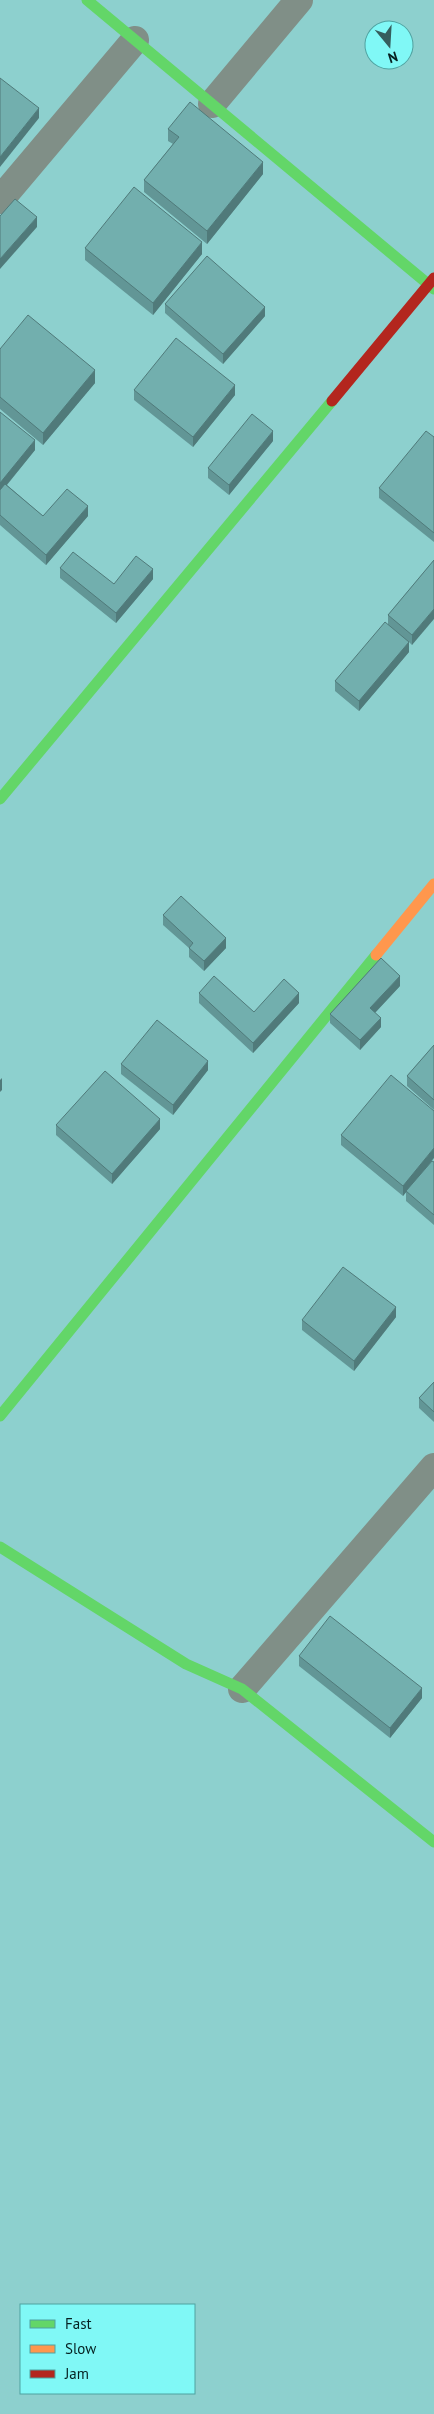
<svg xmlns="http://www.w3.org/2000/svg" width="434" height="2414" font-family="'PT Sans',sans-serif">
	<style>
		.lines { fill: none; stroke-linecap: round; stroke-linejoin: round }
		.street { stroke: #808f87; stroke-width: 28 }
		.fast { stroke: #63d668; stroke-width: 11 }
		.slow { stroke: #ff974d; stroke-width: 11 }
		.jam { stroke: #b3261e; stroke-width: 11 }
		.wall { fill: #629696 }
		.shaded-wall { fill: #507a7a }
		.building { fill: #72afae; stroke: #507a7a }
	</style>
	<rect width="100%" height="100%" fill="#8dd0ce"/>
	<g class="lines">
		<g class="street">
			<polyline points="212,104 299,0"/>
			<polyline points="0,200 135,40"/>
			<polyline points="242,1689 434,1467"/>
		</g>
		<g class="fast">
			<polyline points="87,0 434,289"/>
			<polyline points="0,799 332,401"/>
			<polyline points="0,1416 376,955"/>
			<polyline points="0,1547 186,1664 242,1689 434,1842"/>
		</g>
		<polyline class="slow" points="376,955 434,884"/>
		<polyline class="jam" points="332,401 434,278"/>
	</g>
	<g class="wall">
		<polygon points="168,129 263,174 207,244 144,192 144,180 173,144 168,141"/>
		<polygon points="85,248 202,254 153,315 85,260"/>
		<polygon points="165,304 265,316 223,364 165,313"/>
		<polygon points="0,349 95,383 43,445 0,409"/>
		<polygon points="134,390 235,395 193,447 134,400"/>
		<polygon points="0,412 35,450 7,485 43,516 88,516 46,565 0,525"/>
		<polygon points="434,437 434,542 379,498 379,488"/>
		<polygon points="273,441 229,495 208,478 208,468"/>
		<polygon points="434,560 412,645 409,642 409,652 359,711 335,691 335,681 388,624 388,615"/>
		<polygon points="60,568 114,584 153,579 116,623 60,578"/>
		<polygon points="163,915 226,948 204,971 189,957 189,948 163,925"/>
		<polygon points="400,986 375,1013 381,1027 360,1050 330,1023 330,1014"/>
		<polygon points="199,993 254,1012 299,1003 253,1053 199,1003"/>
		<polygon points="434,1045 434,1110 407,1086 407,1076"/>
		<polygon points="121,1064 208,1070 173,1115 121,1074"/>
		<polygon points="56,1125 160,1129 112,1184 56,1135"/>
		<polygon points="341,1135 430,1163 434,1162 434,1225 406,1201 406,1192 403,1196 341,1145"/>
		<polygon points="396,1317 354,1371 302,1330 302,1320"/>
		<polygon points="434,1382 434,1422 419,1408 419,1398"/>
		<polygon points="299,1656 422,1698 390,1738 299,1666"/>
	</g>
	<g class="shaded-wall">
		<polygon points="39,108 39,118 0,167 0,157"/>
		<polygon points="263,162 263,174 207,244 207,231"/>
		<polygon points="37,217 37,227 0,269 0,259"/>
		<polygon points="202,242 202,254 153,315 153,303"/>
		<polygon points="265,307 265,316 223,364 223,354"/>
		<polygon points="95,370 95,383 43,445 43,433"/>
		<polygon points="235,385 235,395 193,447 193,437"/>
		<polygon points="273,431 273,441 229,495 229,485"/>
		<polygon points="35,440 35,450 0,493 0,483"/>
		<polygon points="88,506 88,516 46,565 46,555"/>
		<polygon points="153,569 153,579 116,623 116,613"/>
		<polygon points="434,609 434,619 412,645 412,635"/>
		<polygon points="409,642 409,652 359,711 359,701"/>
		<polygon points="226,938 226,948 204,971 204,961"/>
		<polygon points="400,976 400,986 370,1018 370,1008"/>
		<polygon points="299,993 299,1003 253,1053 253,1043"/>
		<polygon points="381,1018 381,1027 360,1050 360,1040"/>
		<polygon points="208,1061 208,1070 173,1115 173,1105"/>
		<polygon points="2,1078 2,1090 0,1092 0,1080"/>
		<polygon points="160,1119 160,1129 112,1184 112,1174"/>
		<polygon points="434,1148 434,1158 403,1196 403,1186"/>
		<polygon points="396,1307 396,1317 354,1371 354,1361"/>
		<polygon points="422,1688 422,1698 390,1738 390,1728"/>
	</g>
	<g class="building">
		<polygon points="0,78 39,108 0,157"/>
		<polygon points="190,102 263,162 207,231 144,180 179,137 168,129"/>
		<polygon points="134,187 202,242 153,303 85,248"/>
		<polygon points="15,199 37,217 0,259 0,216"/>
		<polygon points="207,256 265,307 223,354 165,304"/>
		<polygon points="28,315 95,370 43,433 0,397 0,349"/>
		<polygon points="176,338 235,385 193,437 134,390"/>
		<polygon points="0,412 35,440 0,483"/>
		<polygon points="252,414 273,431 229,485 208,468"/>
		<polygon points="426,431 434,437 434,533 379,488"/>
		<polygon points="5,484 43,516 67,489 88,506 46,555 0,515 0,490"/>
		<polygon points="73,552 114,584 136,556 153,569 116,613 60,568"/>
		<polygon points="434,560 434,609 412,635 388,615"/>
		<polygon points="385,622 409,642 359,701 335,681"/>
		<polygon points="181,896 226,938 204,961 189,948 193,943 163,915"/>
		<polygon points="381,958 400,976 370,1008 381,1018 360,1040 330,1014"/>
		<polygon points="214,976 254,1012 284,979 299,993 253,1043 199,993"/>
		<polygon points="157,1020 208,1061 173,1105 121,1064"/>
		<polygon points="434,1045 434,1100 407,1076"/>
		<polygon points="105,1071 160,1119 112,1174 56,1125"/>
		<polygon points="391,1075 434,1111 434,1148 403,1186 341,1135"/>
		<polygon points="432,1161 434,1162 434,1215 406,1191"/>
		<polygon points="343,1267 396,1307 354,1361 302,1320"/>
		<polygon points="434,1382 434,1412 419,1398"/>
		<polygon points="330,1616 422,1688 390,1728 299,1656"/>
	</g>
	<rect x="20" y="2304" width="175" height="90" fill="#80f8f6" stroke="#4fa2a0"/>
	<rect x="30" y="2320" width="25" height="8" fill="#63d668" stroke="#4fa2a0"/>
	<text x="65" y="2329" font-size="15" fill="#052020">Fast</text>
	<rect x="30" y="2345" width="25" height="8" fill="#ff974d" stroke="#4fa2a0"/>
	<text x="65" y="2354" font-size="15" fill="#052020">Slow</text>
	<rect x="30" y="2370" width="25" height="8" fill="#b3261e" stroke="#4fa2a0"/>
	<text x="65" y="2379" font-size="15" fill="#052020">Jam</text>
	<g transform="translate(389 45) rotate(162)"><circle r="24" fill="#80f8f6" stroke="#4fa2a0"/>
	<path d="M0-4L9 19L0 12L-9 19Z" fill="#355e5d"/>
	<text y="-8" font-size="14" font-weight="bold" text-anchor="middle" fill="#052020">N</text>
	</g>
</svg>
